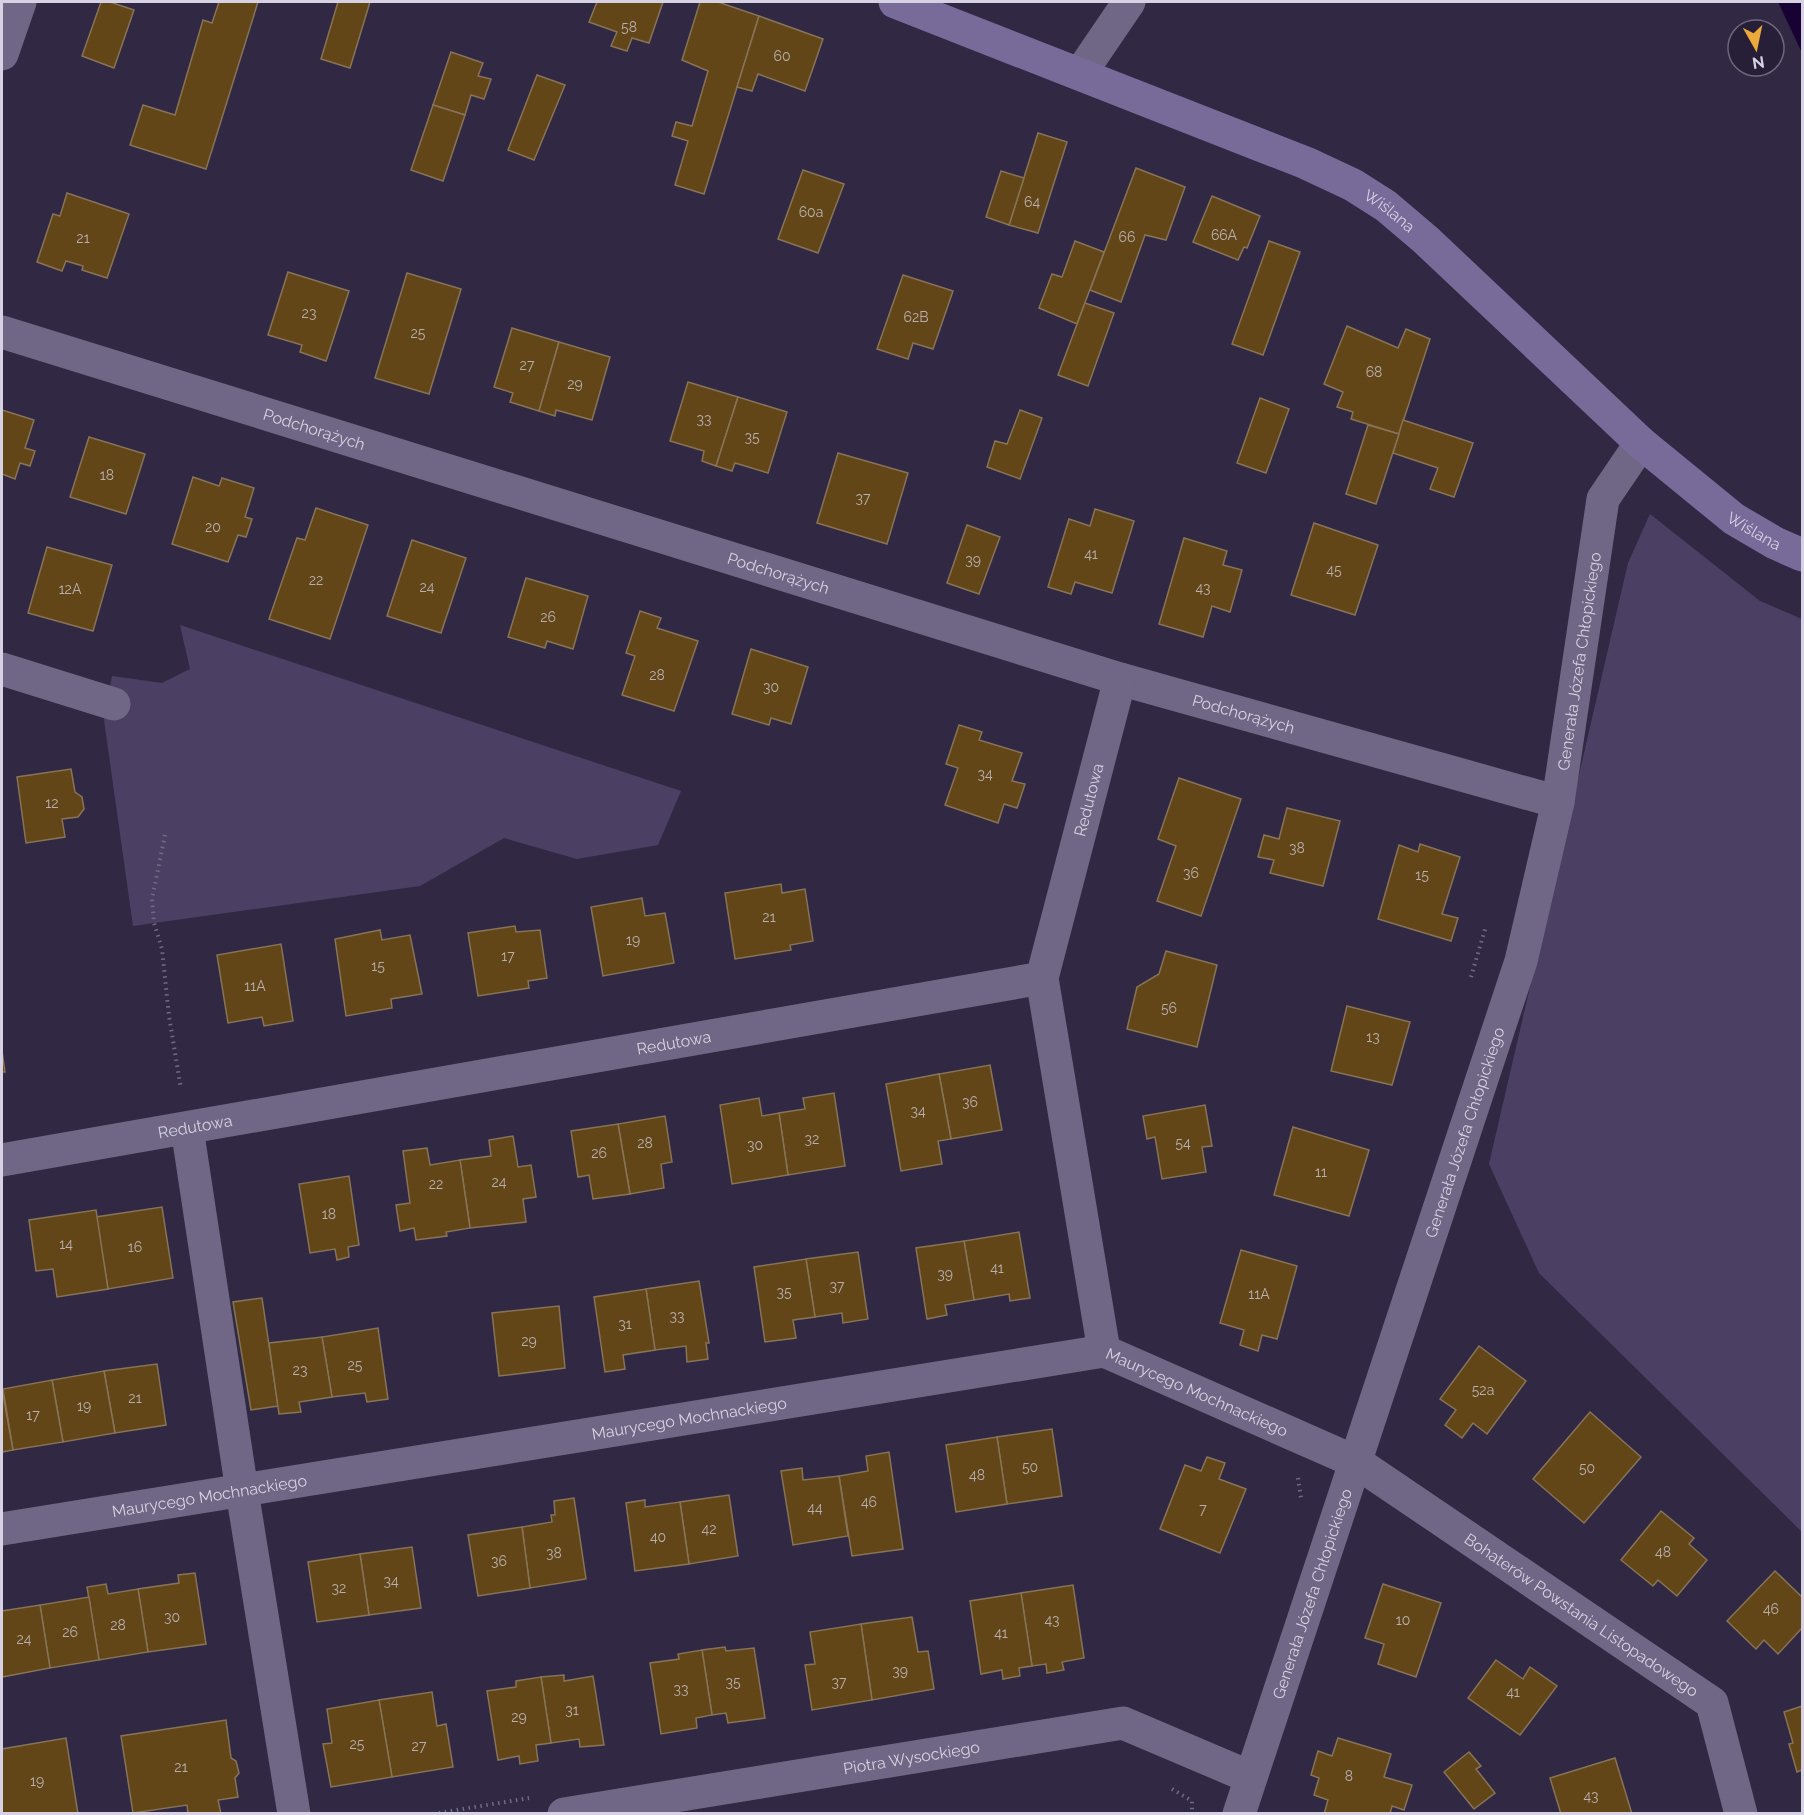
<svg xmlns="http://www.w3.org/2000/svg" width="1804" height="1815" font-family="Raleway,sans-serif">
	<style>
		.green { fill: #4b4064 }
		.water { fill: #180234 }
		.building { fill: #624617; stroke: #877357; stroke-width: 1.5 }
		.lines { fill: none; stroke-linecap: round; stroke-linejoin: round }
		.path { stroke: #716b82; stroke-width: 4; stroke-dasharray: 1.5 4.5; stroke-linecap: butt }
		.street { stroke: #6f6785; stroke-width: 33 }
		.secondary { stroke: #786a99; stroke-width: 33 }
		.labels { text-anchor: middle; stroke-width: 5; stroke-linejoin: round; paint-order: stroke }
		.number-label { font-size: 14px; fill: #b9afb0 }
		.street-label { font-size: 16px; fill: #d6d2e3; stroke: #271f38 }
	</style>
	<rect width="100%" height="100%" fill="#312943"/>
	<g class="green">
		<polygon points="1650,514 1760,601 1802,619 1802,1532 1539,1273 1489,1164 1628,563"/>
		<polygon points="180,625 681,791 658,845 577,859 504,838 420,886 133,926 104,720 112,676 162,683 190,669"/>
	</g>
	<polygon class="water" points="1778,2 1802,2 1802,53"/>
	<g class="building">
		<polygon points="101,2 110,2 134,10 114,68 82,56"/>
		<polygon points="219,2 258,2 206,169 130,145 143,105 175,115 203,20 212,23"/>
		<polygon points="338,2 370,2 350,68 321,59"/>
		<polygon points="597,2 663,2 649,43 632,38 627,51 611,46 617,32 589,22"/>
		<polygon points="700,2 718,2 759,16 704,194 675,185 688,141 672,136 676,122 692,126 708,71 682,60"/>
		<polygon points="759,16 823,39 805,91 758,74 752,91 737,87"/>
		<polygon points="451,52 483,63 478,76 491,79 484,99 471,95 465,115 433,105"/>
		<polygon points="537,75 565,85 534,160 508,150"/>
		<polygon points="433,105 465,115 443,181 411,170"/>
		<polygon points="1038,133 1067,142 1038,233 1009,225"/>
		<polygon points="1136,168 1185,187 1166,240 1145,235 1121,302 1090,290"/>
		<polygon points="803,170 844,184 818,253 778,239"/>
		<polygon points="1001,171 1024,178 1009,225 986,217"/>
		<polygon points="67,193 129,214 107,278 82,270 83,266 66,261 62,271 37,262 53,214 60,216"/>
		<polygon points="1212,196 1260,216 1247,248 1244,247 1238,260 1193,242"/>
		<polygon points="1075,241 1104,252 1077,324 1039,308 1052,274 1062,277"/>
		<polygon points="1269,241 1300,252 1263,355 1232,344"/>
		<polygon points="288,272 349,291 326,361 300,352 302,345 268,335"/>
		<polygon points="407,273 461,289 429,394 375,378"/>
		<polygon points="903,275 953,291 933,349 913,343 908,359 877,349"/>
		<polygon points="1085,303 1114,313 1088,386 1058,375"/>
		<polygon points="1347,326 1398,348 1406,329 1430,339 1399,434 1351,419 1353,412 1337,407 1343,392 1324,384"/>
		<polygon points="512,328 559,342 539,411 510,402 513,393 494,387"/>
		<polygon points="559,342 610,357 592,420 556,410 555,416 539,411"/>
		<polygon points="688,382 738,397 716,466 702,461 704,451 670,441"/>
		<polygon points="738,397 787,412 768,473 735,463 732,471 716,466"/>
		<polygon points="1260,398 1289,409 1266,473 1237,463"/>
		<polygon points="2,410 34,420 25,448 35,451 30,466 20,463 15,479 2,474"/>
		<polygon points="1020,410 1042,418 1020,479 987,467 995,441 1007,444"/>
		<polygon points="1403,420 1473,443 1454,497 1430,489 1438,468 1393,453"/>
		<polygon points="1368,425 1399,434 1376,504 1346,494"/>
		<polygon points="89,437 145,454 126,514 70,497"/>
		<polygon points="838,453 908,473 887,544 817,523"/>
		<polygon points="193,477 219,486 222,478 254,488 245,517 252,519 246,537 238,535 228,562 172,544"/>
		<polygon points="316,508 368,525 330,639 269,619 297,538 305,540"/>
		<polygon points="1095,509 1134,521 1112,593 1075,582 1071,594 1048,587 1069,519 1090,526"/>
		<polygon points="1314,523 1378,545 1355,615 1291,595"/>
		<polygon points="967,525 1000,537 979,594 947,583"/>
		<polygon points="1184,538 1227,551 1223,565 1242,570 1230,612 1212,606 1203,637 1159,624"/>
		<polygon points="412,540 466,558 441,633 387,616"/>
		<polygon points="47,547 112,565 93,631 28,613"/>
		<polygon points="526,578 588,596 573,649 547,641 545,648 508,637"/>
		<polygon points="640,611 661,618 657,628 698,641 674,711 622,695 635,656 626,653"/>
		<polygon points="751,649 808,667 791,724 771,718 769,725 732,714"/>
		<polygon points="959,725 982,732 979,740 1022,753 1012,781 1025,784 1017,808 1004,804 998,823 945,805 958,768 946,764"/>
		<polygon points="71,769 75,792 82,797 84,809 78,817 62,819 65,837 26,843 17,777"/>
		<polygon points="1179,778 1241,799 1201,916 1157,901 1176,846 1158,839"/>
		<polygon points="1287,808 1340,821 1323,886 1270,873 1274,860 1258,857 1264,835 1279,839"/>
		<polygon points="1420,844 1460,857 1442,914 1458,918 1451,941 1378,919 1399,845 1418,852"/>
		<polygon points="781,884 782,893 805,889 813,941 790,945 791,950 735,959 725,893"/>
		<polygon points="642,898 645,916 665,913 674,963 603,976 591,907"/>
		<polygon points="515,926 516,932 540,930 547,978 528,981 529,988 478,996 468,933"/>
		<polygon points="380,930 382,940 410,935 422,994 391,999 392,1008 346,1016 335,939"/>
		<polygon points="281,944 293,1021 264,1026 262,1017 228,1023 217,955"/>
		<polygon points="1166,951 1217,965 1197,1047 1127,1029 1137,987 1159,974"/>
		<polygon points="1347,1006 1410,1022 1392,1085 1331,1071"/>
		<polygon points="2,1051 5,1072 2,1072"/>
		<polygon points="990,1065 1002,1130 951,1139 939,1074"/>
		<polygon points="939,1074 951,1139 938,1141 942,1164 901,1171 886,1084"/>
		<polygon points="834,1093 845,1166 788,1175 779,1113 805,1109 803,1098"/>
		<polygon points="759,1098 762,1116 779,1113 788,1175 732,1184 720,1105"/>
		<polygon points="1205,1105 1212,1146 1202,1147 1206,1172 1162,1179 1155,1137 1147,1139 1143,1116"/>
		<polygon points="665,1116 672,1162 661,1164 664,1188 630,1194 618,1124"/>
		<polygon points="618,1124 630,1194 593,1199 589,1175 578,1177 571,1131"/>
		<polygon points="1293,1127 1369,1150 1349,1216 1274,1195"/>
		<polygon points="513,1136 518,1167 531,1165 536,1197 523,1199 526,1222 470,1228 460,1160 491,1156 489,1140"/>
		<polygon points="427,1148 430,1165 460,1160 470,1228 446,1232 447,1236 416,1240 414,1228 400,1231 396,1205 410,1203 403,1151"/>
		<polygon points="349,1176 359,1245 348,1247 349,1257 337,1260 335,1249 310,1253 299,1184"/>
		<polygon points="162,1207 173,1278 108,1289 96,1217"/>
		<polygon points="96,1210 108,1289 57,1297 53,1269 36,1271 29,1220"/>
		<polygon points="1019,1232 1030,1298 1010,1301 1009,1294 974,1300 964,1241"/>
		<polygon points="964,1241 974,1300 945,1305 947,1315 927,1319 916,1248"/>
		<polygon points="1241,1250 1297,1266 1277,1339 1262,1335 1258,1351 1240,1345 1244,1330 1220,1323"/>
		<polygon points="858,1252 868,1319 843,1323 842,1313 815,1317 806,1259"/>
		<polygon points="806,1259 815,1317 793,1320 796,1338 765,1342 754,1267"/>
		<polygon points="699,1281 709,1343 706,1343 708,1359 687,1362 686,1346 655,1350 646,1289"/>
		<polygon points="646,1289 655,1350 623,1355 625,1369 605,1372 594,1297"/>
		<polygon points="262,1298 278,1406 251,1410 233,1302"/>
		<polygon points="559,1306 565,1368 499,1376 492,1313"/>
		<polygon points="378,1328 388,1399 367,1402 365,1393 332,1397 322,1337"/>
		<polygon points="322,1337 332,1397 299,1402 301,1412 279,1414 269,1343"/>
		<polygon points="1479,1346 1526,1381 1487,1434 1473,1423 1462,1438 1445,1425 1456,1410 1440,1399"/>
		<polygon points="157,1364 166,1425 115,1433 104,1371"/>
		<polygon points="104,1371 115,1433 63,1442 52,1380"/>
		<polygon points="52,1380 63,1442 13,1450 3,1389"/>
		<polygon points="2,1389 13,1450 2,1452"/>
		<polygon points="1590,1412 1641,1457 1584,1523 1533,1479"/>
		<polygon points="1052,1429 1062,1496 1007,1504 997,1437"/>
		<polygon points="997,1437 1007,1504 956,1512 946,1445"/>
		<polygon points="889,1452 903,1549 852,1556 839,1476 868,1471 866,1456"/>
		<polygon points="1207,1457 1225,1463 1219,1479 1246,1489 1220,1553 1160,1529 1185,1465 1201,1471"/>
		<polygon points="802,1468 803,1480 839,1476 848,1536 793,1545 781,1471"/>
		<polygon points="729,1495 738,1556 689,1564 680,1502"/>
		<polygon points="574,1498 586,1579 530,1588 522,1527 552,1522 551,1515 555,1515 554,1501"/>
		<polygon points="645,1500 645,1507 680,1502 689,1564 635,1571 626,1503"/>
		<polygon points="1661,1511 1694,1538 1689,1544 1707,1560 1677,1596 1658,1580 1653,1586 1621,1560"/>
		<polygon points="522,1527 530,1588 478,1596 468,1535"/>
		<polygon points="412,1547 421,1608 369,1615 360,1554"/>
		<polygon points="360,1554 369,1615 317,1622 308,1562"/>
		<polygon points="1775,1571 1802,1597 1802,1628 1778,1654 1764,1640 1756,1649 1727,1621"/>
		<polygon points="195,1573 206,1644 148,1652 138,1589 179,1583 178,1575"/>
		<polygon points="106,1584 108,1594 138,1589 148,1652 99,1660 87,1587"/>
		<polygon points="1383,1584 1441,1603 1416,1677 1378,1664 1384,1644 1365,1638"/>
		<polygon points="1073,1585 1084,1658 1062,1662 1064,1670 1047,1673 1046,1664 1032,1666 1021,1593"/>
		<polygon points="1021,1593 1032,1666 1019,1668 1020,1676 1003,1679 1002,1670 981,1674 970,1601"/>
		<polygon points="89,1597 99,1660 50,1668 40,1605"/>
		<polygon points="40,1605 50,1668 2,1677 2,1611"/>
		<polygon points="912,1617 918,1652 928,1651 934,1689 872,1700 861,1624"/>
		<polygon points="861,1624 872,1700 812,1710 805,1665 815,1664 810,1632"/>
		<polygon points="725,1647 726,1651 754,1648 765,1718 728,1723 726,1713 712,1715 702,1650"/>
		<polygon points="702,1650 712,1715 696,1718 697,1728 661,1734 650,1663 679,1659 678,1654"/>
		<polygon points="1496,1660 1523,1679 1530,1667 1557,1686 1520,1735 1468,1698"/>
		<polygon points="564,1675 564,1681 593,1676 604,1745 580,1747 579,1739 551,1743 541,1677"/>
		<polygon points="541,1677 551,1743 536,1745 538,1761 520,1764 519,1756 498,1760 487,1691 516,1687 516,1681"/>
		<polygon points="432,1692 437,1726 446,1724 453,1767 392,1777 379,1700"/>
		<polygon points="379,1700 392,1777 331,1787 323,1744 332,1743 327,1709"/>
		<polygon points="1802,1706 1802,1770 1797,1772 1789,1744 1793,1743 1784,1712"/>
		<polygon points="226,1720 231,1758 236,1761 239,1773 235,1778 238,1797 218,1800 221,1814 188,1814 187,1805 133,1813 121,1736"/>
		<polygon points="66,1738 78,1814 2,1814 2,1749"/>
		<polygon points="1338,1738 1391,1754 1384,1777 1412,1785 1404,1810 1392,1806 1390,1814 1324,1814 1328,1800 1314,1795 1319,1778 1311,1775 1318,1751 1332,1756"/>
		<polygon points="1469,1752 1481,1766 1476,1769 1495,1793 1474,1809 1444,1772"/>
		<polygon points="1615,1758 1632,1814 1561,1814 1550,1778"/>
	</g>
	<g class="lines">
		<g class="path">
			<polyline points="165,835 152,899 154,923 162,949 169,1016 181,1089"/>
			<polyline points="1471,977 1486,926"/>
			<polyline points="1298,1478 1301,1498"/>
			<polyline points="1172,1789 1192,1801 1192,1814"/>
			<polyline points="433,1814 529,1798"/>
		</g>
		<g class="street">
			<polyline points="2,54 20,2"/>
			<polyline points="1080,74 1129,2"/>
			<path id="s1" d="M2,332L1120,679L1558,802"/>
			<polyline points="2,669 114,704"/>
			<polyline points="1042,978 1104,1351"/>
			<polyline points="187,1128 242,1491 294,1814"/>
			<path id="s2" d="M2,1160L1042,978L1120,679"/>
			<path id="s3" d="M2,1529L1104,1351L1356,1462L1712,1703L1741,1814"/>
			<path id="s4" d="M564,1814L1123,1723L1250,1777"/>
			<path id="s5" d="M1239,1814L1521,961L1558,802L1603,499L1641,443"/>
		</g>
		<path class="secondary" id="s6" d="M895,2L1306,163L1353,185L1386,206L1426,240L1641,443L1734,519L1775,543L1802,555"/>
	</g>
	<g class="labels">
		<g class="number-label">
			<text x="629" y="32">58</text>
			<text x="782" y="61">60</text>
			<text x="1032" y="207">64</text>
			<text x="811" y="217">60a</text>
			<text x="1224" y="240">66A</text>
			<text x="1127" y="242">66</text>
			<text x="83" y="243">21</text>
			<text x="309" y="318">23</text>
			<text x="916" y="322">62B</text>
			<text x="418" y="338">25</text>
			<text x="527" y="370">27</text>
			<text x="1374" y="377">68</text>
			<text x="575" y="389">29</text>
			<text x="704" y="424">33</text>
			<text x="752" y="442">35</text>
			<text x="107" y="480">18</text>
			<text x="863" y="503">37</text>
			<text x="213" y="532">20</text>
			<text x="1091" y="559">41</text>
			<text x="973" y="565">39</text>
			<text x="1334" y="575">45</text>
			<text x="316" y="585">22</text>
			<text x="427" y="592">24</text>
			<text x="1203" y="593">43</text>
			<text x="70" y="594">12A</text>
			<text x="548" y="622">26</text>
			<text x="657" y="680">28</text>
			<text x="771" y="692">30</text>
			<text x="985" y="779">34</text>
			<text x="52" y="808">12</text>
			<text x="1297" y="853">38</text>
			<text x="1191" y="878">36</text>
			<text x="1422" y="880">15</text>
			<text x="769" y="922">21</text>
			<text x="633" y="945">19</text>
			<text x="508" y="961">17</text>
			<text x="378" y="971">15</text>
			<text x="255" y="991">11A</text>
			<text x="1169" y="1013">56</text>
			<text x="1373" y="1042">13</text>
			<text x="970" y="1107">36</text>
			<text x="918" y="1116">34</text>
			<text x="812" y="1144">32</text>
			<text x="645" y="1148">28</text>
			<text x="1183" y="1148">54</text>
			<text x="755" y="1150">30</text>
			<text x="599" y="1158">26</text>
			<text x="1321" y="1177">11</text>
			<text x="499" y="1187">24</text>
			<text x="436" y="1189">22</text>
			<text x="329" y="1219">18</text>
			<text x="66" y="1249">14</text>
			<text x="135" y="1252">16</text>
			<text x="997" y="1273">41</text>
			<text x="945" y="1279">39</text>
			<text x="837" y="1291">37</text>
			<text x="784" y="1297">35</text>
			<text x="1259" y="1299">11A</text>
			<text x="677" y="1321">33</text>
			<text x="625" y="1329">31</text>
			<text x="529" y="1346">29</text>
			<text x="355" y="1370">25</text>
			<text x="300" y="1375">23</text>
			<text x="1483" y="1395">52a</text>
			<text x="135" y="1403">21</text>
			<text x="84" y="1411">19</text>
			<text x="33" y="1420">17</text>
			<text x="1030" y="1472">50</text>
			<text x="1587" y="1473">50</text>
			<text x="977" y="1480">48</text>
			<text x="869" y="1507">46</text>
			<text x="815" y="1513">44</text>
			<text x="1203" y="1514">7</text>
			<text x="709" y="1534">42</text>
			<text x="658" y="1542">40</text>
			<text x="1663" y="1557">48</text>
			<text x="554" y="1558">38</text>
			<text x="499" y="1566">36</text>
			<text x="391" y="1586">34</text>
			<text x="339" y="1593">32</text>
			<text x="1771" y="1614">46</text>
			<text x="172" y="1622">30</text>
			<text x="1052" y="1625">43</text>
			<text x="1403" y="1625">10</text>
			<text x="118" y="1630">28</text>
			<text x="70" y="1637">26</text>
			<text x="1001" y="1638">41</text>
			<text x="24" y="1644">24</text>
			<text x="900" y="1676">39</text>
			<text x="733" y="1687">35</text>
			<text x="839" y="1687">37</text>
			<text x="681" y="1694">33</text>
			<text x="1513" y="1697">41</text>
			<text x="572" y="1715">31</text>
			<text x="519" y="1722">29</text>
			<text x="357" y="1749">25</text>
			<text x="419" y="1751">27</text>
			<text x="181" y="1772">21</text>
			<text x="1349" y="1781">8</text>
			<text x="37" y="1786">19</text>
			<text x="1591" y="1801">43</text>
		</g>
		<g class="street-label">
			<text dy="6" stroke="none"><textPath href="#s6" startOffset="538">Wiślana</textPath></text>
			<text dy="6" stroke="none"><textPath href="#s1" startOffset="327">Podchorążych</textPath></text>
			<text dy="6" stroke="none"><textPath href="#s6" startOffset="1024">Wiślana</textPath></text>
			<text dy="6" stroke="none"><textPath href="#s1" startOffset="813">Podchorążych</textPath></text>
			<text dy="6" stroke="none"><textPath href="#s5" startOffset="1204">Generała Józefa Chłopickiego</textPath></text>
			<text dy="6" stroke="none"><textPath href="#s1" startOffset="1299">Podchorążych</textPath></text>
			<text dy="6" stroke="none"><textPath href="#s2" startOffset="1240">Redutowa</textPath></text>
			<text dy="6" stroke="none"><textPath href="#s2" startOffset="682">Redutowa</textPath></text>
			<text dy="6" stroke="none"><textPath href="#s2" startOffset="196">Redutowa</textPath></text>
			<text dy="6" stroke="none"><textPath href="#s5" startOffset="718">Generała Józefa Chłopickiego</textPath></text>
			<text dy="6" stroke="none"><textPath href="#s3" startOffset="1218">Maurycego Mochnackiego</textPath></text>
			<text dy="6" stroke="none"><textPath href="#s3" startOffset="696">Maurycego Mochnackiego</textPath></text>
			<text dy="6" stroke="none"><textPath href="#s3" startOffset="210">Maurycego Mochnackiego</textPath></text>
			<text dy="6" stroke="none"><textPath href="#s5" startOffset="232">Generała Józefa Chłopickiego</textPath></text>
			<text dy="6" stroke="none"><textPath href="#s3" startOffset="1664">Bohaterów Powstania Listopadowego</textPath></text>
			<text dy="6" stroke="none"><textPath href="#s4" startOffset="352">Piotra Wysockiego</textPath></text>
		</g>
	</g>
	<rect width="1804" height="1815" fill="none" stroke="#d6d2e3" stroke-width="6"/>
	<g transform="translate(1756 48) rotate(171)"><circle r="28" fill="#271f38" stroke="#6d677c" stroke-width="1.5"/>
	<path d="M0-4.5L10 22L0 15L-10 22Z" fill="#ebaa39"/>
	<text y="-9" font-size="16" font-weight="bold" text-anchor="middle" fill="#d6d2e3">N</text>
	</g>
</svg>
